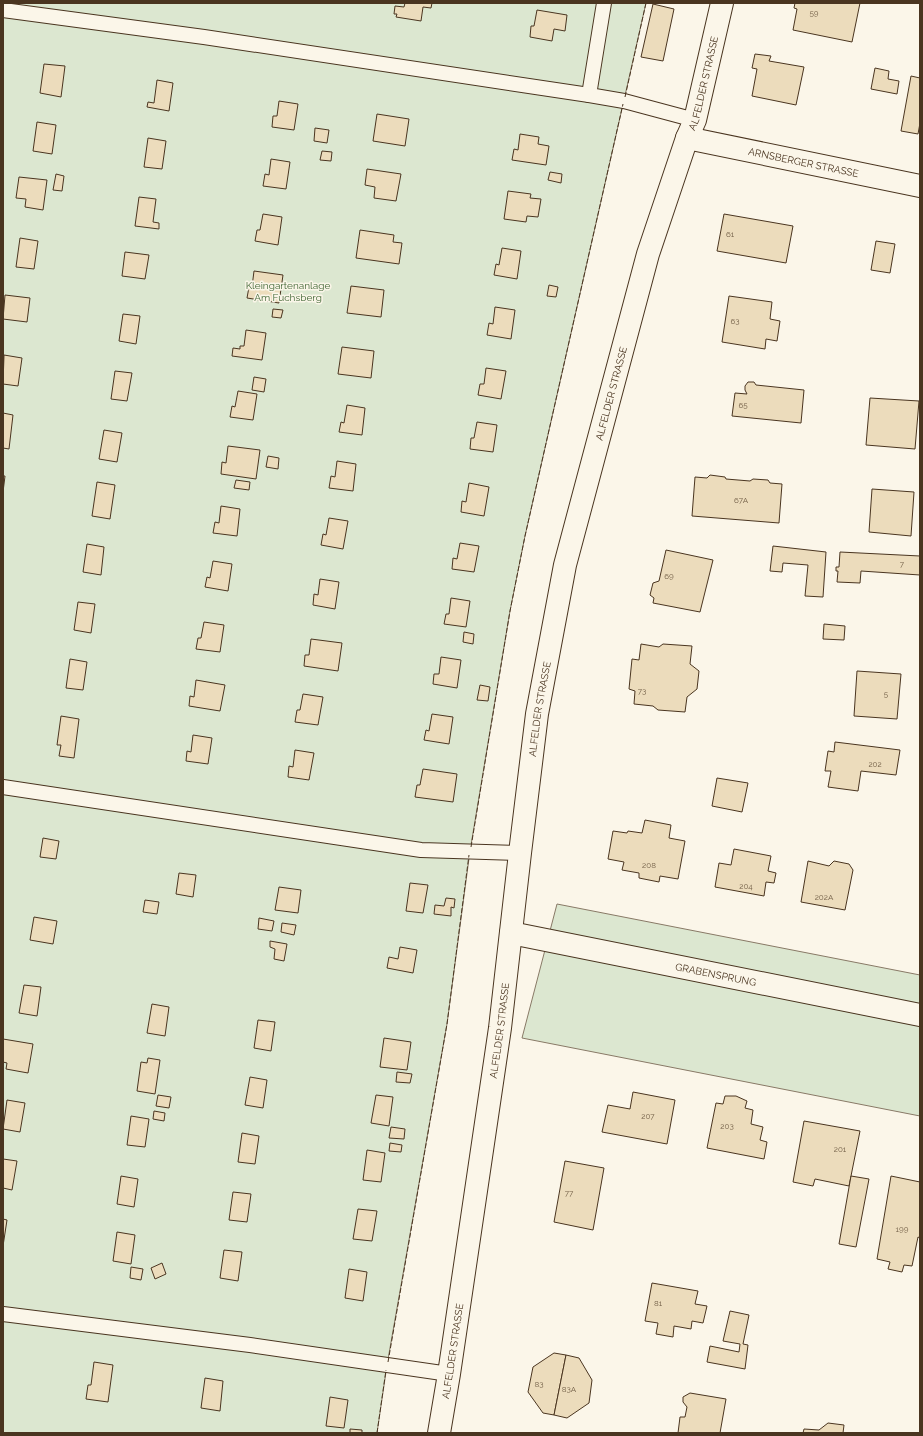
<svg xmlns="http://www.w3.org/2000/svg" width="923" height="1436" font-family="Raleway,sans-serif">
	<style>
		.green { fill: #dce7d0; stroke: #887966 }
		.building { fill: #ecdcbc; stroke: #4a3520 }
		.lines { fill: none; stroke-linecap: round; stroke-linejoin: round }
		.service-casing { stroke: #4a3520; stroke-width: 16 }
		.minor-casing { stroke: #4a3520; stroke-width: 24 }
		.service { stroke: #fbf6e9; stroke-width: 14 }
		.minor { stroke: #fbf6e9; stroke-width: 22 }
		.fence { stroke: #4a3520; stroke-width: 1; stroke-dasharray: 5 2; stroke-linecap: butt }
		.labels { text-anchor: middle; stroke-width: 3; stroke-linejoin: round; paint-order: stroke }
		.number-label { font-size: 8px; fill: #725f47 }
		.street-label { font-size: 10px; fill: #4a3520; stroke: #fbf6e9 }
		.park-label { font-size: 10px; fill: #436837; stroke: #fbf6e9 }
	</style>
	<rect width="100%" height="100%" fill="#fbf6e9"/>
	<g class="green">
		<polygon points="3,3 646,3 525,536 510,611 470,851 447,1024 387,1365 377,1433 3,1433"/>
		<polygon points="557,904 920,975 920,1116 522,1038"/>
	</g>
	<g class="building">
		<polygon points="405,3 432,3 431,8 423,7 421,21 396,17 397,14 394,14 395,6 404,7"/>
		<polygon points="795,3 860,3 852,42 793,30 797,9 794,8"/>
		<polygon points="653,4 674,9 663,61 641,57"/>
		<polygon points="537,10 567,15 565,31 554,29 552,41 530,37 531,26 534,26"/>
		<polygon points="755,54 771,56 769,61 804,67 796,105 752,96 757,69 752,68"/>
		<polygon points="44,64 65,66 61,97 40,93"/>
		<polygon points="875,68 889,71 888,79 899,81 897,94 871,89"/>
		<polygon points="911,76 920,78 920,123 918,134 901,131"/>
		<polygon points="157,80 173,83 169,111 147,107 148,102 154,103"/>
		<polygon points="279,101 298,104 294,130 272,127 273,116 277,116"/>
		<polygon points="377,114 409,119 405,146 373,141"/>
		<polygon points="37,122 56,125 52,154 33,151"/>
		<polygon points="315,128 329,130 327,143 314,141"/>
		<polygon points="520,134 539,137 538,144 549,146 546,165 512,160 514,149 518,150"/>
		<polygon points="148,138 166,141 162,169 144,167"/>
		<polygon points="322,151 332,152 331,161 320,160"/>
		<polygon points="271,159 290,162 286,189 263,186 265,174 269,175"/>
		<polygon points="367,169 401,174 396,201 374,198 375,187 365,185"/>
		<polygon points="550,172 562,174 561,183 548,180"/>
		<polygon points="56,174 64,176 62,191 53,190"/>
		<polygon points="19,177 47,180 43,210 25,207 26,199 16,198"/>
		<polygon points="508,191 531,194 530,198 541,199 538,217 527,216 526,222 504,219"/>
		<polygon points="139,197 156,199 153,222 159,223 159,229 135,226"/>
		<polygon points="263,214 282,217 278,245 255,241 257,230 260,230"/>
		<polygon points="724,214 793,226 786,263 717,251"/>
		<polygon points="360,230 394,235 393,242 402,243 399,264 356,258"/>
		<polygon points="20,238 38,241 34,269 16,267"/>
		<polygon points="876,241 895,244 890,273 871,270"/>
		<polygon points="502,248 521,251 517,279 494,275 496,264 499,265"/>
		<polygon points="125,252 149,255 145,279 122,276"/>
		<polygon points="254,271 283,275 279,303 247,298 249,287 252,287"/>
		<polygon points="549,285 558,287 556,297 547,296"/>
		<polygon points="351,286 384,290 381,317 347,313"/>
		<polygon points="5,295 30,298 27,322 3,319"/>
		<polygon points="729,296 772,302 770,319 780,321 777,341 766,339 765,349 722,342"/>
		<polygon points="495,307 515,310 511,339 487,335 489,323 493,324"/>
		<polygon points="273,309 283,310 281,318 272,317"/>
		<polygon points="123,314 140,316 136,344 119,341"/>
		<polygon points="246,330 266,333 262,360 232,356 233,348 240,349 240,346 244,346"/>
		<polygon points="342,347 374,351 371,378 338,374"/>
		<polygon points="4,355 22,358 18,386 3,384"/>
		<polygon points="486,368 506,371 501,399 478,395 480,384 484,384"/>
		<polygon points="115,371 132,373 127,401 111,399"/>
		<polygon points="254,377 266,379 264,392 252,390"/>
		<polygon points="748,382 754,382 756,385 804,390 801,423 732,416 735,393 747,394 745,390 745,386"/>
		<polygon points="238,391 257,394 253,420 230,417 232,406 235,407"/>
		<polygon points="870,398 919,401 915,449 866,445"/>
		<polygon points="347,405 365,408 362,435 339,432 341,422 344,423"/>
		<polygon points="3,413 13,415 9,449 3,448"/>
		<polygon points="477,422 497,425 493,452 470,449 471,438 474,438"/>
		<polygon points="104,430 122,433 117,462 99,459"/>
		<polygon points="228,446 260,450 256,479 221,474 222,462 226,463"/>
		<polygon points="268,456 279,458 278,469 266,467"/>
		<polygon points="337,461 356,464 353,491 329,488 331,476 335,477"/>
		<polygon points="710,475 725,477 726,479 750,481 753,479 768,480 770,483 782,484 779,523 692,516 695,477 707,478"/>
		<polygon points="3,476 5,476 3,492"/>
		<polygon points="236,480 250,482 249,490 234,488"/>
		<polygon points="97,482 115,485 110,519 92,516"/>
		<polygon points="469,483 489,487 484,516 461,512 462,501 466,502"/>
		<polygon points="872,489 914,492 911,536 869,532"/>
		<polygon points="221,506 240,509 237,536 213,533 215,522 219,523"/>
		<polygon points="329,518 348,521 343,549 321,545 323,534 326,535"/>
		<polygon points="460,543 479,546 474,572 452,569 453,558 457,559"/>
		<polygon points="87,544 104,547 101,575 83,572"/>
		<polygon points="773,546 826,552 823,597 805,596 808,565 783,563 782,572 770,571"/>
		<polygon points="666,550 713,560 700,612 653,603 654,598 650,595 653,583 659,581"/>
		<polygon points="840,552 920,556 920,575 861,571 860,583 837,582 838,571 836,571 836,567 839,567"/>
		<polygon points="213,561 232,564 228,591 205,587 207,577 210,578"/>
		<polygon points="320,579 339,582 335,609 313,605 314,594 318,595"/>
		<polygon points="451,598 470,601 466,627 444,624 446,614 449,614"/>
		<polygon points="78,602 95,604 91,633 74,630"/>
		<polygon points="204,622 224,625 220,652 196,649 198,638 201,638"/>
		<polygon points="824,624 845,626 844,640 823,639"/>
		<polygon points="464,632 474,634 473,644 463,642"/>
		<polygon points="311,639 342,643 338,671 304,666 305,655 309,655"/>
		<polygon points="641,644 659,647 663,644 692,646 690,664 699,671 697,689 687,697 685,712 658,710 653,706 634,704 635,691 629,689 632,659 639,660"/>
		<polygon points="441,657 461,660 457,688 433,684 434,674 439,674"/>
		<polygon points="70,659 87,662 83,690 66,688"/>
		<polygon points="857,671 901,674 897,719 854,716"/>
		<polygon points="196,680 225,685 220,711 189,706 190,696 194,697"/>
		<polygon points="480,685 490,687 488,701 477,700"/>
		<polygon points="303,694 323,697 318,725 295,722 297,710 300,710"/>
		<polygon points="432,714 453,717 449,744 424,740 426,730 429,731"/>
		<polygon points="61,716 79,719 74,758 59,756 61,745 57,745"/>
		<polygon points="193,735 212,738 208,764 186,761 187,751 191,752"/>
		<polygon points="835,742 900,750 896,775 861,771 858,791 828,787 831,771 825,771 828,751 834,752"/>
		<polygon points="295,750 314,753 309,780 288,777 289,766 293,767"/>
		<polygon points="423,769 457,774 453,802 415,797 417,785 420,785"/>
		<polygon points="717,778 748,783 742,812 712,806"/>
		<polygon points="645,820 671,825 669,838 685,841 678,879 660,876 659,882 639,878 639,873 622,870 624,862 608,859 613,831 627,833 628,831 642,833"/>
		<polygon points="43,838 59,841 56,859 40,857"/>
		<polygon points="734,849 771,856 768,871 776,873 774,883 766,882 764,896 715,887 719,863 731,865"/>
		<polygon points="808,861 829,866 834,861 849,864 853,870 845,910 801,902"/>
		<polygon points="179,873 196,875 193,897 176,894"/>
		<polygon points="410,883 428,885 423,913 406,911"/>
		<polygon points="279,887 301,890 298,913 275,910"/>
		<polygon points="446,898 455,899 454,908 451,907 451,916 434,914 435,905 444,906"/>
		<polygon points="145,900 159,902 157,914 143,912"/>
		<polygon points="34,917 57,921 53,944 30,940"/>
		<polygon points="259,918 274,921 272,931 258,929"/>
		<polygon points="282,923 296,925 294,935 281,932"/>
		<polygon points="270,941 287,944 284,961 274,959 275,949 270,947"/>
		<polygon points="400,947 417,950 413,973 387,968 389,957 398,959"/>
		<polygon points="24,985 41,987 37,1016 19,1013"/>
		<polygon points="152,1004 169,1007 165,1036 147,1033"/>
		<polygon points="258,1020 275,1022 271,1051 254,1048"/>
		<polygon points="384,1038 411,1042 407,1070 380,1067"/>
		<polygon points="3,1039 33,1044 28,1073 6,1069 7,1063 3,1062"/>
		<polygon points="148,1058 160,1060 155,1094 137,1091 141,1062 147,1063"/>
		<polygon points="397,1072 412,1074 410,1083 396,1082"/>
		<polygon points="250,1077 267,1080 263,1108 245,1105"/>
		<polygon points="633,1092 675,1100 667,1144 602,1132 608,1105 630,1109"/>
		<polygon points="158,1095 171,1097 169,1108 156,1106"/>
		<polygon points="376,1095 393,1097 389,1126 371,1123"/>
		<polygon points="725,1096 736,1096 747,1101 745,1108 753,1110 751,1124 763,1127 760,1140 767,1142 764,1159 707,1148 716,1103 723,1104"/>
		<polygon points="7,1100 25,1103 20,1132 3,1129"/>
		<polygon points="154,1111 165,1113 164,1121 153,1119"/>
		<polygon points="131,1116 149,1119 145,1147 127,1145"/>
		<polygon points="804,1121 860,1131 849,1186 815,1179 813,1186 793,1182"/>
		<polygon points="391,1127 405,1129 404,1139 389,1138"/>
		<polygon points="242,1133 259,1136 255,1164 238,1162"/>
		<polygon points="390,1143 402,1145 401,1152 389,1151"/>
		<polygon points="367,1150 385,1153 381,1182 363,1180"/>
		<polygon points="3,1159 17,1161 12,1190 3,1188"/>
		<polygon points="565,1161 604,1168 593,1230 554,1222"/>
		<polygon points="121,1176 138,1179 134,1207 117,1204"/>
		<polygon points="851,1176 869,1179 856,1247 839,1244"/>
		<polygon points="891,1176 920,1182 920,1238 918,1237 912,1266 904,1265 902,1272 888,1269 890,1262 877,1259"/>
		<polygon points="233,1192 251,1194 247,1222 229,1220"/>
		<polygon points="358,1209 377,1211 372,1241 353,1239"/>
		<polygon points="3,1219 7,1220 3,1246"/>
		<polygon points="117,1232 135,1235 131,1264 113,1261"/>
		<polygon points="224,1250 242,1252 238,1281 220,1278"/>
		<polygon points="162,1263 166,1274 155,1279 151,1268"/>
		<polygon points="131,1267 143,1269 141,1280 130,1278"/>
		<polygon points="349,1269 367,1272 363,1301 345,1298"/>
		<polygon points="652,1283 698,1291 695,1304 707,1306 703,1323 692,1321 691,1329 674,1326 673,1337 656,1334 658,1323 645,1321"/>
		<polygon points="730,1311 749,1315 743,1344 748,1345 745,1369 707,1362 710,1346 739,1352 740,1344 723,1341"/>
		<polygon points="554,1353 566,1355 554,1415 543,1413 528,1392 533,1367"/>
		<polygon points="566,1355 579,1358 592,1380 589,1403 567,1418 554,1415"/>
		<polygon points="94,1362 113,1365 108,1402 86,1399 88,1385 91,1385"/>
		<polygon points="205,1378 223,1381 220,1411 201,1408"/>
		<polygon points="690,1393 726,1399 720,1433 678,1433 680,1417 685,1417 687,1407 683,1402 683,1397"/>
		<polygon points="330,1397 348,1400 344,1428 326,1426"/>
		<polygon points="828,1423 844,1425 843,1433 803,1433 804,1429 819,1430"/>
		<polygon points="350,1429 362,1430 362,1433 350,1433"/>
	</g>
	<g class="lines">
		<defs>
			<g id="service">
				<polyline points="3,10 204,37 589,95 624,101 695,120"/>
				<polyline points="589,95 604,3"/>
				<polyline points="3,787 421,850 520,853"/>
				<polyline points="3,1314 250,1345 449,1374"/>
			</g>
			<g id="minor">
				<path id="s1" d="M687,138L920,186"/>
				<path id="s2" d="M511,933L920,1015"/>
				<path id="s3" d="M439,1433L449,1374L500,1028L520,853L537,714L565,565L648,254L687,138L695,120L722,3"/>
			</g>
		</defs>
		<use href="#service" class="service-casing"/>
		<use href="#minor" class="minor-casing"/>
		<use href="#service" class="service"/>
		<use href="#minor" class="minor"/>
		<g class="fence">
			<polyline points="625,97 646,3"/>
			<polyline points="471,847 510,611 525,536 623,104"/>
			<polyline points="388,1362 447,1024 469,855"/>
			<polyline points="377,1433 386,1370"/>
		</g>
	</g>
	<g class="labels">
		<g class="number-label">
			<text x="814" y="16">59</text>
			<text x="730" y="237">61</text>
			<text x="735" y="324">63</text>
			<text x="743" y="408">65</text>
			<text x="741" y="503">67A</text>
			<text x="902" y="567">7</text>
			<text x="669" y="579">69</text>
			<text x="642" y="694">73</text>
			<text x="886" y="697">5</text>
			<text x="875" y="767">202</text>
			<text x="649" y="868">208</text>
			<text x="746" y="889">204</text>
			<text x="824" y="900">202A</text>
			<text x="648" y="1119">207</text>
			<text x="727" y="1129">203</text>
			<text x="840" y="1152">201</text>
			<text x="569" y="1196">77</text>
			<text x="902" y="1232">199</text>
			<text x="658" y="1306">81</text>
			<text x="539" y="1387">83</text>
			<text x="569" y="1392">83A</text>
		</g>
		<g class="street-label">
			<text dy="4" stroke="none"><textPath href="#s3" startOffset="1379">ALFELDER STRASSE</textPath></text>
			<text dy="4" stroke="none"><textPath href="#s1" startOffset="119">ARNSBERGER STRASSE</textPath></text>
			<text dy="4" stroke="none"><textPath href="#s3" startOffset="1055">ALFELDER STRASSE</textPath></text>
			<text dy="4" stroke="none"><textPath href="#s3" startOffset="731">ALFELDER STRASSE</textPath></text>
			<text dy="4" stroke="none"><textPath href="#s2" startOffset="209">GRABENSPRUNG</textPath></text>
			<text dy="4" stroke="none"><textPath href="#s3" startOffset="407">ALFELDER STRASSE</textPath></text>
			<text dy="4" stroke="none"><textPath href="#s3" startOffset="83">ALFELDER STRASSE</textPath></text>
		</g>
		<g class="park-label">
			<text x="288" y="289">Kleingartenanlage<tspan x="288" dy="12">Am Fuchsberg</tspan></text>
		</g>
	</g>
	<rect width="923" height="1436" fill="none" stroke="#4a3520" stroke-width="8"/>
</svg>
